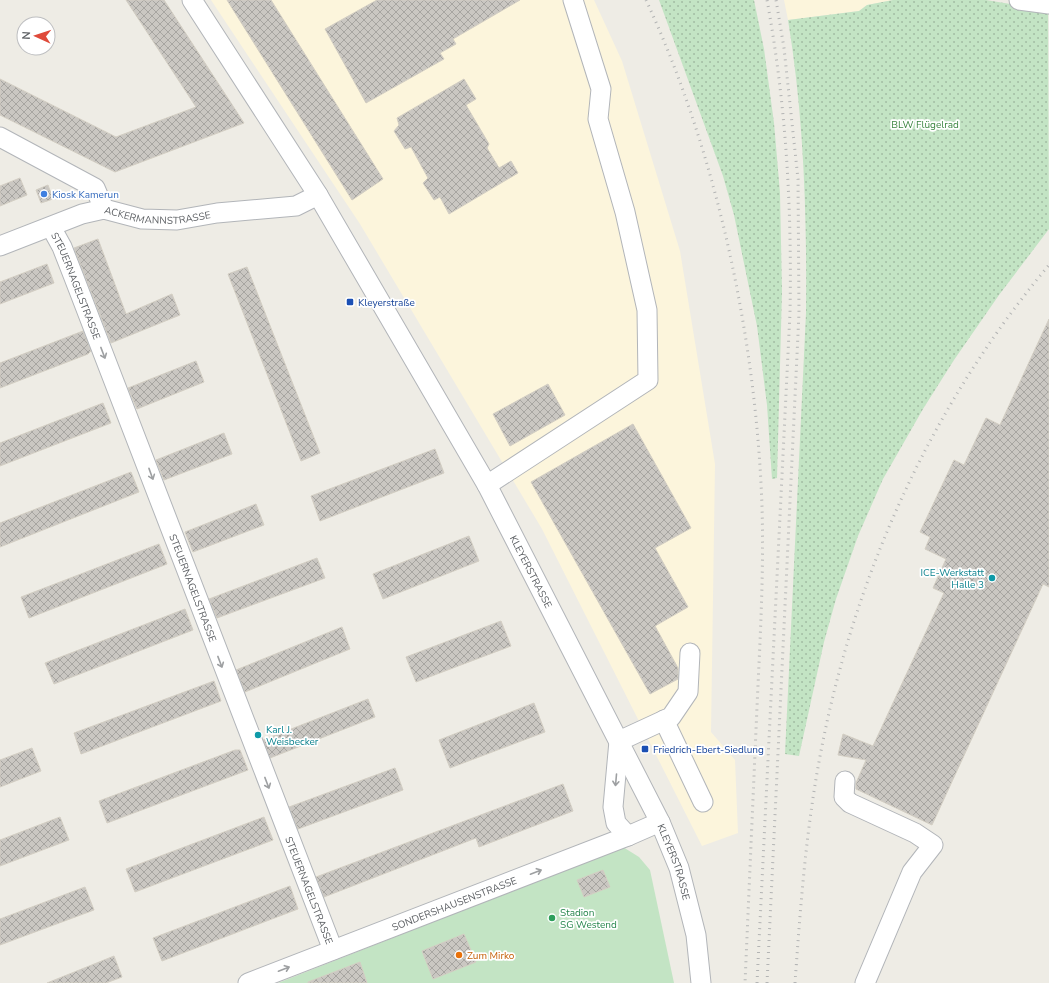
<svg xmlns="http://www.w3.org/2000/svg" width="1049" height="983" font-family="'Nunito Sans',sans-serif">
	<style>
		.commercial { fill: #fcf5dc }
		.grass { fill: url(#grass-dots) }
		.pitch { fill: #c3e4c4 }
		.building { fill: url(#building-cross-hatch); stroke: #d3cec3 }
		.lines { fill: none; stroke-linecap: round; stroke-linejoin: round }
		.minor-casing { stroke: #b2b5b9; stroke-width: 21 }
		.minor { stroke: #fff; stroke-width: 19 }
		.rail { stroke: #b3b4b4; stroke-width: 3; stroke-dasharray: 1 5; stroke-linecap: butt }
		.oneway { stroke: #9ea0a2 }
		.shop-dot { fill: #3f7fe0; stroke: #fff; stroke-width: 1.5 }
		.transit-dot { fill: #1a4fb4; stroke: #fff; stroke-width: 1.5 }
		.culture-dot { fill: #0f9aa8; stroke: #fff; stroke-width: 1.5 }
		.leisure-dot { fill: #2e9e5b; stroke: #fff; stroke-width: 1.5 }
		.food-dot { fill: #e8710a; stroke: #fff; stroke-width: 1.5 }
		.labels { text-anchor: middle; stroke-width: 3.5; stroke-linejoin: round; paint-order: stroke }
		.park-label { font-size: 10px; fill: #3b8540; stroke: #fff }
		.shop-label { font-size: 10px; fill: #366cbe; stroke: #fff; text-anchor: start }
		.street-label { font-size: 10px; fill: #5d6064; stroke: #fff }
		.transit-label { font-size: 10px; fill: #164399; stroke: #fff; text-anchor: start }
		.culture-label { font-size: 10px; fill: #0d838f; stroke: #fff; text-anchor: end }
		.leisure-label { font-size: 10px; fill: #27864d; stroke: #fff; text-anchor: start }
		.food-label { font-size: 10px; fill: #c56008; stroke: #fff; text-anchor: start }
	</style>
	<defs>
		<pattern id="grass-dots" width="8" height="8" patternUnits="userSpaceOnUse"><rect width="8" height="8" fill="#c3e4c4"/><path d="M2 2h.1M6 6h.1" fill="none" stroke="#a2bca3" stroke-width="1.8" stroke-linecap="round"/></pattern>
		<pattern id="building-cross-hatch" width="8" height="8" patternUnits="userSpaceOnUse"><rect width="8" height="8" fill="#cac7c2"/><path d="M0 0l8 8M0 8l8-8" fill="none" stroke="#a7a5a1"/></pattern>
	</defs>
	<rect width="100%" height="100%" fill="#eeece5"/>
	<g class="commercial">
		<polygon points="211,0 594,0 622,61 680,251 715,464 711,732 735,760 738,833 702,846 542,529 360,224"/>
		<polygon points="784,0 893,0 867,5 859,11 788,20"/>
	</g>
	<g class="grass">
		<polygon points="659,0 754,0 764,49 774,123 780,193 782,291 777,478 772,479 767,405 757,326 734,215 723,176"/>
		<path d="M893,0H986L1048,10L1049,229L999,295L954,360L923,409L883,479L858,536L836,599L824,642L799,756L785,754L806,313C807,215 804,117 788,20L859,11L867,5Z"/>
	</g>
	<polygon class="pitch" points="623,847 639,857 650,870 674,983 278,983"/>
	<g class="building">
		<polygon points="126,0 164,0 244,123 115,172 0,115 0,79 116,137 196,107"/>
		<polygon points="227,0 271,0 383,179 352,200"/>
		<polygon points="377,0 520,0 453,39 456,44 440,53 444,59 366,103 325,29"/>
		<polygon points="464,79 476,99 466,105 489,144 487,148 499,168 511,161 518,173 449,214 440,197 434,200 423,183 428,178 411,147 405,149 394,131 399,125 397,118"/>
		<polygon points="20,178 27,195 0,206 0,186"/>
		<polygon points="48,185 53,199 41,203 36,190"/>
		<polygon points="98,239 126,314 172,294 180,315 111,343 74,248"/>
		<polygon points="47,264 54,283 0,304 0,282"/>
		<polygon points="247,267 320,453 301,461 228,274"/>
		<polygon points="1049,319 1049,587 1043,584 932,825 856,789 856,783 866,760 838,755 843,734 873,746 944,593 933,588 946,559 925,549 930,537 920,532 954,460 964,465 986,418 1000,425"/>
		<polygon points="83,331 91,351 88,354 0,388 0,363"/>
		<polygon points="196,361 204,382 137,409 128,388"/>
		<polygon points="548,384 565,415 510,446 493,414"/>
		<polygon points="103,403 111,423 0,466 0,443"/>
		<polygon points="633,424 691,528 655,548 688,607 655,626 678,668 678,679 650,694 531,482"/>
		<polygon points="224,433 232,454 164,480 156,460"/>
		<polygon points="435,449 444,473 320,521 311,496"/>
		<polygon points="131,472 139,492 0,547 0,523"/>
		<polygon points="256,504 264,525 193,552 185,532"/>
		<polygon points="469,536 479,561 383,599 373,574"/>
		<polygon points="159,544 167,564 29,618 21,597"/>
		<polygon points="317,558 325,578 217,618 209,599"/>
		<polygon points="185,609 193,630 54,684 45,663"/>
		<polygon points="501,621 511,646 416,682 406,657"/>
		<polygon points="342,627 350,649 245,692 236,670"/>
		<polygon points="214,681 221,701 81,754 74,733"/>
		<polygon points="368,699 375,717 270,758 263,740"/>
		<polygon points="534,703 545,732 450,768 439,740"/>
		<polygon points="32,748 41,771 0,787 0,760"/>
		<polygon points="235,750 240,750 248,770 107,823 99,801"/>
		<polygon points="395,768 403,790 298,829 289,807"/>
		<polygon points="563,784 573,811 479,847 476,838 324,897 316,877"/>
		<polygon points="60,817 69,840 0,866 0,840"/>
		<polygon points="264,817 273,840 135,892 126,869"/>
		<polygon points="603,870 610,887 584,897 577,880"/>
		<polygon points="290,886 298,909 162,961 153,938"/>
		<polygon points="85,887 94,910 0,945 0,919"/>
		<polygon points="464,934 476,962 433,979 422,951"/>
		<polygon points="114,956 122,977 106,983 47,983"/>
		<polygon points="360,962 367,983 308,983 308,982"/>
	</g>
	<g class="lines">
		<defs>
			<g id="minor">
				<path id="s1" d="M192,0L318,195L487,485L660,822L679,868L696,935L701,983"/>
				<polyline points="1019,0 1049,4"/>
				<polyline points="0,137 95,188 104,209"/>
				<path id="s2" d="M51,227L62,247C154,481 241,717 333,950"/>
				<path id="s3" d="M0,246L82,214L104,209L142,219L177,220L217,213L296,206L318,195"/>
				<polyline points="487,485 648,380 647,310 625,212 598,119 601,89 573,0"/>
				<polyline points="664,720 703,802"/>
				<polyline points="619,741 671,717 688,692 690,653"/>
				<polyline points="619,741 613,807 616,823 628,836"/>
				<polyline points="845,781 844,797 850,803 915,833 933,845 912,872 865,983"/>
				<path id="s4" d="M248,983L628,836L660,822"/>
			</g>
		</defs>
		<use href="#minor" class="minor-casing"/>
		<use href="#minor" class="minor"/>
		<g class="rail">
			<path d="M646,0C717,153 756,338 762,506C764,573 760,640 757,707C753,799 749,891 745,983"/>
			<path d="M757,983L790,313C792,207 786,104 767,0"/>
			<polyline points="767,983 799,313 798,179 784,48 776,0"/>
			<path d="M795,983C800,913 805,843 817,773C849,587 927,410 1049,265"/>
		</g>
	</g>
	<defs><path id="oneway-shaft" d="M-6 0H5M1.5-3L5.5 0L1.5 3" fill="none" stroke-width="1.6" stroke-linecap="round" stroke-linejoin="round"/></defs>
	<g class="oneway">
		<use href="#oneway-shaft" transform="translate(103 353) rotate(69)"/>
		<use href="#oneway-shaft" transform="translate(151 474) rotate(70)"/>
		<use href="#oneway-shaft" transform="translate(220 662) rotate(69)"/>
		<use href="#oneway-shaft" transform="translate(616 780) rotate(95)"/>
		<use href="#oneway-shaft" transform="translate(267 783) rotate(69)"/>
		<use href="#oneway-shaft" transform="translate(536 872) rotate(-21)"/>
		<use href="#oneway-shaft" transform="translate(284 969) rotate(-21)"/>
	</g>
	<circle class="shop-dot" cx="44" cy="194" r="4"/>
	<g class="transit-dot">
		<rect x="346" y="298" width="8" height="8" rx="2"/>
		<rect x="641" y="745" width="8" height="8" rx="2"/>
	</g>
	<g class="culture-dot">
		<circle cx="992" cy="578" r="4"/>
		<circle cx="258" cy="735" r="4"/>
	</g>
	<circle class="leisure-dot" cx="552" cy="918" r="4"/>
	<circle class="food-dot" cx="459" cy="955" r="4"/>
	<g class="labels">
		<g class="park-label">
			<text x="925" y="128">BLW Flügelrad</text>
		</g>
		<g class="shop-label">
			<text x="52" y="198">Kiosk Kamerun</text>
		</g>
		<g class="street-label">
			<text dy="4" stroke="none"><textPath href="#s3" startOffset="165">ACKERMANNSTRASSE</textPath></text>
			<text dy="4" stroke="none"><textPath href="#s2" startOffset="64">STEUERNAGELSTRASSE</textPath></text>
			<text dy="4" stroke="none"><textPath href="#s1" startOffset="665">KLEYERSTRASSE</textPath></text>
			<text dy="4" stroke="none"><textPath href="#s2" startOffset="388">STEUERNAGELSTRASSE</textPath></text>
			<text dy="4" stroke="none"><textPath href="#s1" startOffset="989">KLEYERSTRASSE</textPath></text>
			<text dy="4" stroke="none"><textPath href="#s2" startOffset="712">STEUERNAGELSTRASSE</textPath></text>
			<text dy="4" stroke="none"><textPath href="#s4" startOffset="221">SONDERSHAUSENSTRASSE</textPath></text>
		</g>
		<g class="transit-label">
			<text x="358" y="306">Kleyerstraße</text>
			<text x="653" y="753">Friedrich-Ebert-Siedlung</text>
		</g>
		<g class="culture-label">
			<text x="984" y="576">ICE-Werkstatt<tspan x="984" dy="12">Halle 3</tspan></text>
			<text x="266" y="733" text-anchor="start">Karl J.<tspan x="266" dy="12">Weisbecker</tspan></text>
		</g>
		<g class="leisure-label">
			<text x="560" y="916">Stadion<tspan x="560" dy="12">SG Westend</tspan></text>
		</g>
		<g class="food-label">
			<text x="467" y="959">Zum Mirko</text>
		</g>
	</g>
	<g transform="translate(36 36) rotate(273)"><circle r="19" fill="#ffffff" stroke="#bebfc1"/>
	<path d="M0-3L7 15L0 10L-7 15Z" fill="#df4a3a"/>
	<text y="-6" font-size="11" font-weight="bold" text-anchor="middle" fill="#5d6064">N</text>
	</g>
</svg>
